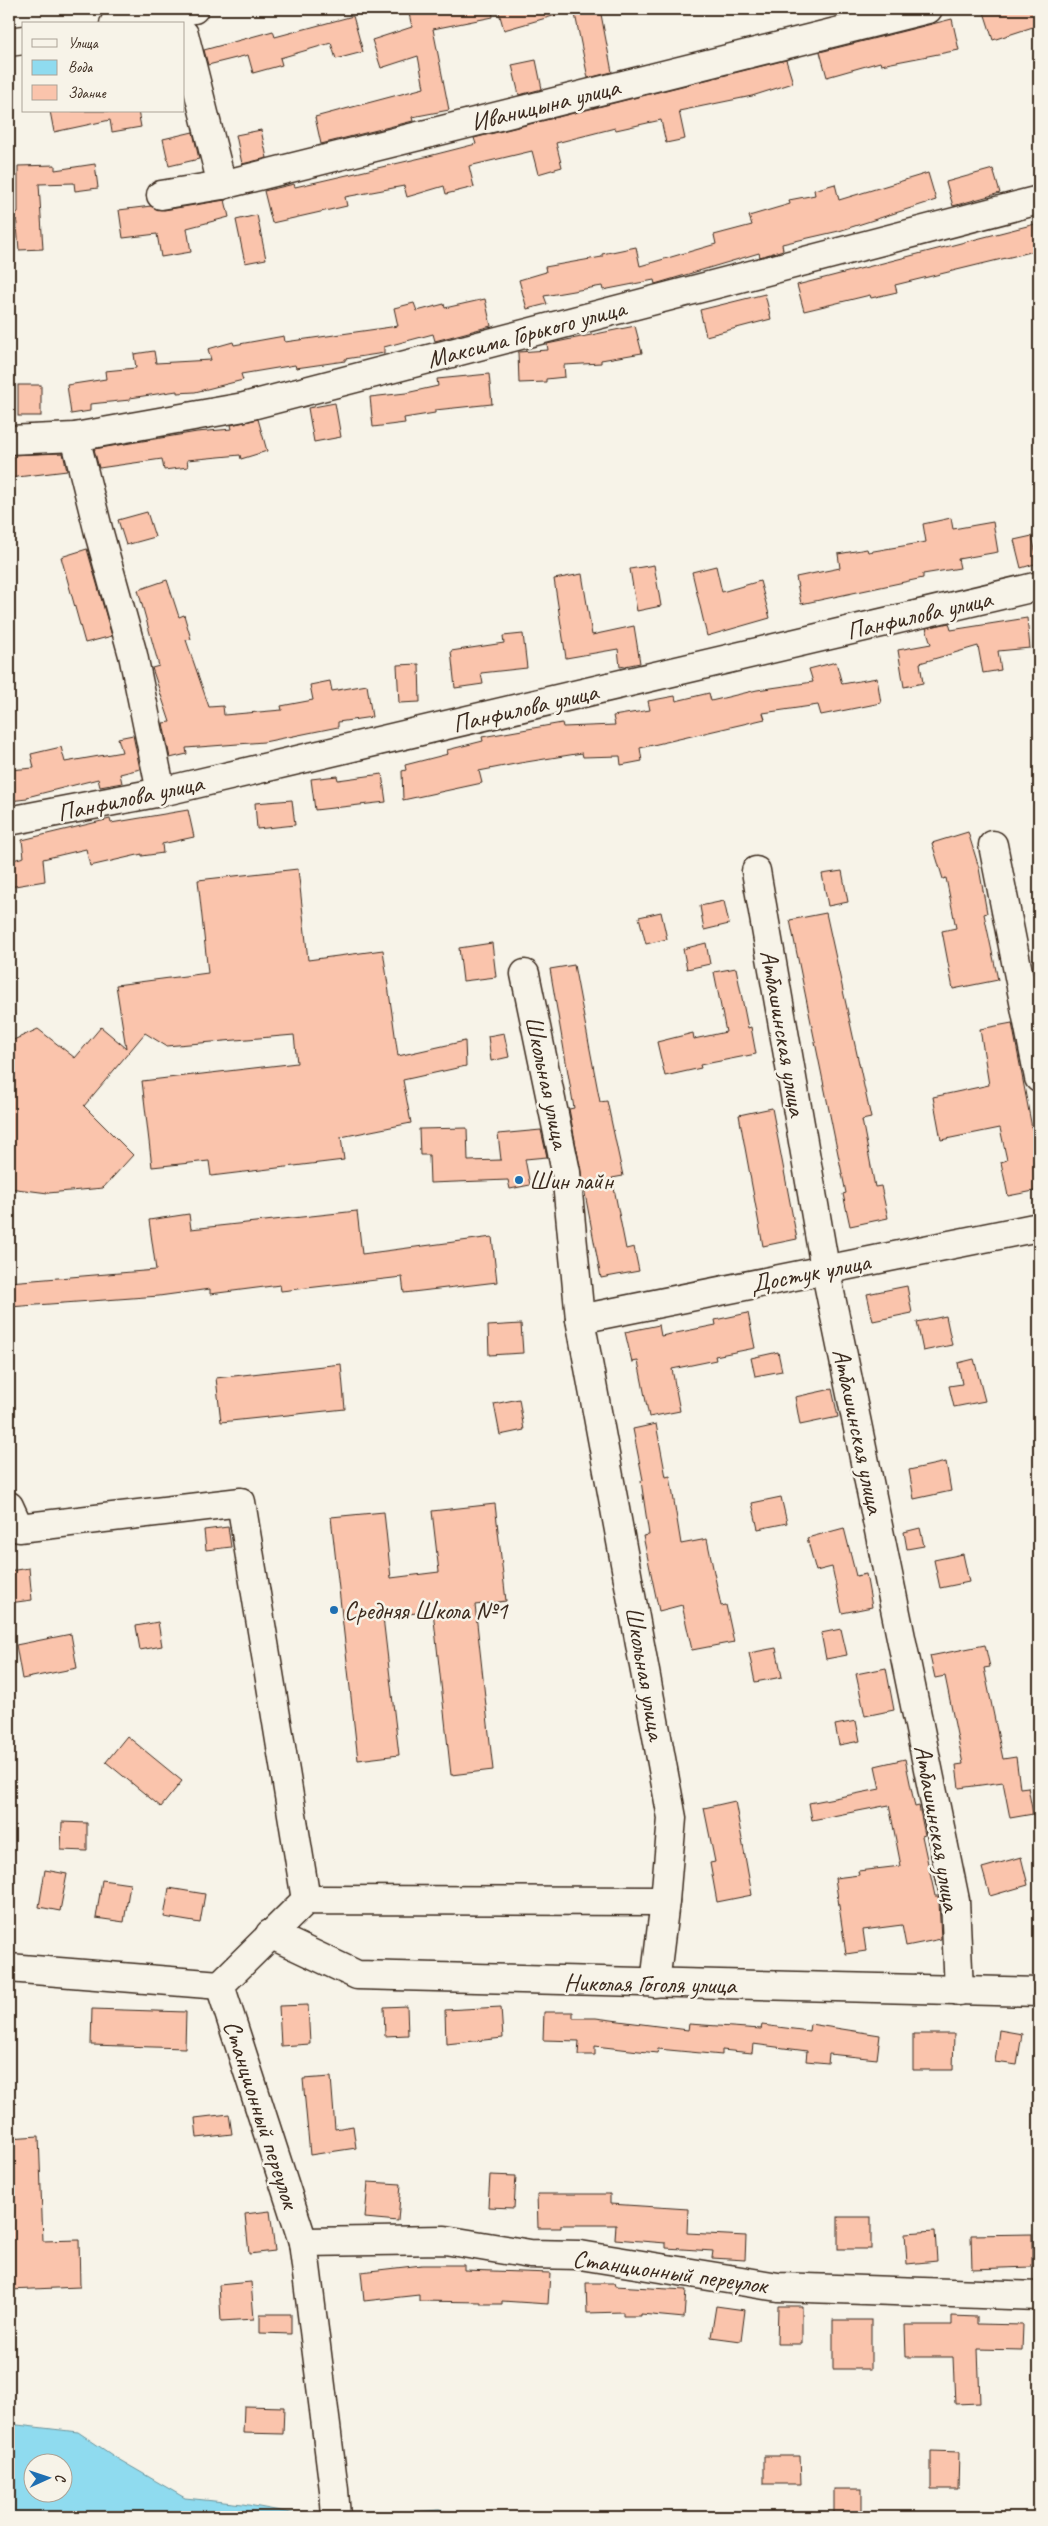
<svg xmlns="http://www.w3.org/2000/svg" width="1048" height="2526" font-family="Caveat,sans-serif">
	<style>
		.water { fill: #8fdbef; stroke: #6d949b; fill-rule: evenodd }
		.building { fill: #fac4ac; stroke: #3b2a1e }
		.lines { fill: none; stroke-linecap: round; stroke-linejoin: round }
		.minor-casing { stroke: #3b2a1e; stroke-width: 31 }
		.major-casing { stroke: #3b2a1e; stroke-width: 31 }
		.minor { stroke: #f7f3e8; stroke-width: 28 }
		.major { stroke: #f7f3e8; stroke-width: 28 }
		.poi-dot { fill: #1f6fb2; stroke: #f7f3e8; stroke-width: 2 }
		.labels { text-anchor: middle; stroke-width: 5; stroke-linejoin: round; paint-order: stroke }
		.street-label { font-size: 25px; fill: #3b2a1e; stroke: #f7f3e8 }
		.poi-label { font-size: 25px; fill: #3b2a1e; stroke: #f7f3e8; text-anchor: start }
	</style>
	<rect width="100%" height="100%" fill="#f7f3e8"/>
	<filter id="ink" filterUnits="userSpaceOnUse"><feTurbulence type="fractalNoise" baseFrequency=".02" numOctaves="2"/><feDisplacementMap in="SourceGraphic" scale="10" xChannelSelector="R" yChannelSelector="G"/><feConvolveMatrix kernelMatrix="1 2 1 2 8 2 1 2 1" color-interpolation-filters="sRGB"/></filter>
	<g filter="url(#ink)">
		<g class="water">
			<path d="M9,2424L78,2432L118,2459L185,2498L243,2504L312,2517H26L9,2513ZM32,2464H62V2494H32Z"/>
			<polygon points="439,2510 471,2517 391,2517 398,2513"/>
		</g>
		<g class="building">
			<polygon points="408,9 492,9 493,17 433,29 449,110 412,117 413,121 321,144 315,117 424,88 418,56 381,68 372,40 412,27"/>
			<polygon points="498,9 560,9 560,14 504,30"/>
			<polygon points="574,9 600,9 612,72 588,78"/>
			<polygon points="983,9 1039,9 1039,25 993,40"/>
			<polygon points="353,16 363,52 336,59 331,43 280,58 282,65 253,73 248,55 208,65 204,50 273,31 275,37"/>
			<polygon points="952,19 959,50 881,65 880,62 827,77 820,52"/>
			<polygon points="536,60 542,89 519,95 512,65"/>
			<polygon points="786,60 793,83 752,96 679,111 685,139 666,143 661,120 616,130 615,128 556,143 562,167 538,174 532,151 469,166 474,187 446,194 444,186 407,197 404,186 345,197 347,206 272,223 264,191 294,184 295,187 425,157 476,144 474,138"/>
			<polygon points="50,111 138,111 141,127 112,132 110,120 54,132"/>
			<polygon points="261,130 267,158 242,164 236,135"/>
			<polygon points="193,132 199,159 169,166 163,139"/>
			<polygon points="95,164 98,188 75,191 74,183 39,184 43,249 19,250 16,213 18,212 18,166 55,165 55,170"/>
			<polygon points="993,169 1000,193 953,206 946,182"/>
			<polygon points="928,173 936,200 839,231 782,244 783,250 760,257 759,253 655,284 654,280 603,290 602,286 544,296 547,304 527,309 519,280 546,272 545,267 602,257 602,254 636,247 640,266 716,244 714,235 752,225 749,216 790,204 789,200 815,195 814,190 835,184 839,200"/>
			<polygon points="225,200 229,217 187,228 191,252 161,257 157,234 123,238 119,210 151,206 164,210"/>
			<polygon points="257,215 266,259 245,263 236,220"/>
			<polygon points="1039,223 1039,250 895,285 897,292 871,298 870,295 804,311 797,285"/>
			<polygon points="765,294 771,319 706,336 700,310"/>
			<polygon points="485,299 491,326 435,341 433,334 384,347 384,353 345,359 345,361 296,368 295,365 241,374 243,380 195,392 177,393 177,391 130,398 130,400 90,404 90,411 71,414 67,385 106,379 105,371 136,368 134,354 154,351 156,363 211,360 208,349 233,342 234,345 284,336 285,342 398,326 394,308 414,303 417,311 444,304 445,308"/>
			<polygon points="635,326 642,353 601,360 601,363 564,365 565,377 546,379 546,382 519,383 518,352 548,350 547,344"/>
			<polygon points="489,374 492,404 435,410 435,413 404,418 405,423 373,427 370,397 406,393 438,386 437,379"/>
			<rect x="18" y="385" width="23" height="31"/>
			<polygon points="335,403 341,437 314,442 308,408"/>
			<polygon points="258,419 267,451 241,459 240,455 187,460 188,467 164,470 162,459 99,468 94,449 197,432 232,429 231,425"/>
			<polygon points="63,453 67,471 9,478 9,455"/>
			<polygon points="147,512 155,537 126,545 118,520"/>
			<polygon points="951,518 953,529 993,522 998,552 958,559 960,568 923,574 923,578 801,604 796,577 840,568 838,554 867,549 868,552 926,542 923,524"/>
			<polygon points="1032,536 1038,563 1021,568 1014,540"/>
			<polygon points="87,549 112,636 85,643 61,557"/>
			<polygon points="654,565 661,606 637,611 630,569"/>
			<polygon points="716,566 722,592 760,581 770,618 707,636 692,572"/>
			<polygon points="582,574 592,635 634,626 640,663 620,667 618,649 566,658 554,579"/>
			<polygon points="167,580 179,617 184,615 191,639 186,640 209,707 223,706 224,715 282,710 281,706 313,700 310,685 330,681 332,691 367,685 372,717 338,722 338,727 264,742 186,748 187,754 170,758 163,723 170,722 152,668 159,666 138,590"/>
			<polygon points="1027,618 1030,648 998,651 1001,670 983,673 978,646 920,663 923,683 904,687 898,650 931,644 926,628 949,623 951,630"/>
			<polygon points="523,634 527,668 481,673 483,684 455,688 451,651 504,643 503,636"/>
			<polygon points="836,662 842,684 877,678 881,703 821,715 818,705 763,713 765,719 640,748 642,761 621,765 620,756 583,757 582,753 520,763 479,771 482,783 403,800 402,771 406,770 405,765 448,754 447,750 483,741 482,737 562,723 563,727 615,725 613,716 650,710 648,701 675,696 676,701 709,693 711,701 757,690 813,682 809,669"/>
			<polygon points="419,664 420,702 399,703 397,665"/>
			<polygon points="133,735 140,769 120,774 122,783 100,787 98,779 27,797 27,799 9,801 9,770 34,768 31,754 61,747 65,762 122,752 118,738"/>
			<polygon points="382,774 386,802 315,810 311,779 337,776 338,780"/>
			<polygon points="292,800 295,825 257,829 255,803"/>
			<polygon points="188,810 194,837 162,844 163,853 142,856 142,854 90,866 86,849 43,859 45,881 9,887 9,861 24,857 22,840 110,819 111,823"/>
			<polygon points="968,832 979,868 987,913 984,914 998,980 953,989 942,931 956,928 946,878 943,879 932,843"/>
			<polygon points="298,869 308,960 383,950 398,1056 465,1041 466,1066 403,1080 411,1123 341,1137 344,1160 211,1176 209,1161 152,1167 142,1081 297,1063 294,1035 166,1046 145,1033 84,1106 133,1155 103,1188 48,1193 9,1188 9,1042 38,1029 75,1058 101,1027 126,1048 116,985 208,973 198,880"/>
			<polygon points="842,871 848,902 828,906 822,874"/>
			<polygon points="724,901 729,924 704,930 700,906"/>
			<polygon points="661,912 667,939 646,944 639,917"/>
			<polygon points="826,913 871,1118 862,1120 875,1187 881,1186 888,1218 850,1226 843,1194 846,1193 790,920"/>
			<polygon points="492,943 496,977 463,981 459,948"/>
			<polygon points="706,943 710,964 687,969 683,949"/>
			<polygon points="574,965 600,1102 607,1101 623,1176 612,1178 626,1249 634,1247 639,1271 601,1278 569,1109 574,1108 550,969"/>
			<polygon points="736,968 748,1028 751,1027 756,1054 700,1065 701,1068 665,1076 657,1042 693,1033 694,1039 726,1032 714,972"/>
			<polygon points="1012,1023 1037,1154 1039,1154 1039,1190 1008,1196 1001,1162 1007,1160 1000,1128 941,1140 933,1097 989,1085 980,1029"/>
			<polygon points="504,1033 509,1057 491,1061 488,1036"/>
			<polygon points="772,1108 797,1239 763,1246 739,1115"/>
			<polygon points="467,1128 468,1161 501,1160 498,1134 541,1130 547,1157 525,1159 530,1185 510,1189 508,1180 430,1183 429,1155 420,1155 419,1129"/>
			<polygon points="357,1211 362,1254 492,1237 497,1282 404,1293 402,1277 281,1291 280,1285 210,1294 210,1289 159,1296 9,1307 9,1282 156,1270 149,1220 189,1214 191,1229"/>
			<polygon points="907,1286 912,1313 873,1321 867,1294"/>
			<polygon points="748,1313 755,1348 715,1356 716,1360 672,1369 680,1411 649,1417 638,1361 632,1362 625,1332 659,1325 661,1336 716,1325 715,1320"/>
			<polygon points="946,1316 952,1345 923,1351 917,1322"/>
			<polygon points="521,1324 523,1353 489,1355 488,1326"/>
			<polygon points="778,1352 782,1371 755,1376 751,1358"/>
			<polygon points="974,1359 985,1401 954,1407 949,1386 962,1384 958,1363"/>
			<polygon points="341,1364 345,1409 221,1422 216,1378"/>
			<polygon points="832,1389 838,1417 800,1425 795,1397"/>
			<polygon points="519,1399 524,1430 500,1435 494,1404"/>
			<polygon points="656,1424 666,1477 670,1476 681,1544 707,1539 721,1606 726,1605 734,1642 692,1650 682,1605 659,1611 643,1536 649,1535 641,1481 643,1480 633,1429"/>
			<polygon points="946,1462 951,1491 914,1499 909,1470"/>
			<polygon points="781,1497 787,1523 758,1529 752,1503"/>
			<polygon points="495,1504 506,1601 475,1605 493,1770 451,1775 433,1611 383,1617 399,1755 358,1760 331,1517 384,1512 391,1578 439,1572 432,1511"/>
			<polygon points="228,1527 231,1547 206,1550 204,1530"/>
			<polygon points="844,1528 856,1576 866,1574 872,1607 842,1613 832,1567 816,1571 807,1538"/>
			<polygon points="920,1528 924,1546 907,1549 904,1532"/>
			<polygon points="963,1554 969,1582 940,1588 934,1560"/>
			<polygon points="29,1568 32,1600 9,1603 9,1571"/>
			<polygon points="158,1622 162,1646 140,1650 136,1626"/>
			<polygon points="841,1629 847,1655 826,1659 821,1633"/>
			<polygon points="71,1634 77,1668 22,1679 16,1645"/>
			<polygon points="985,1645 990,1667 984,1668 1003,1759 1016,1757 1020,1788 1028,1787 1033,1814 1010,1818 1003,1782 959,1788 956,1765 963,1764 945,1676 935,1678 930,1656"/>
			<polygon points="776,1648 782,1677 755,1682 749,1653"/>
			<polygon points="886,1668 894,1710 865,1716 856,1674"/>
			<polygon points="856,1721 860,1741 839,1745 835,1725"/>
			<polygon points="127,1736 182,1781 161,1807 106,1762"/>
			<polygon points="905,1759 915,1807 919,1806 925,1835 922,1836 935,1896 938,1896 939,1902 941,1939 906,1946 902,1925 863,1930 866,1951 846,1954 835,1878 859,1875 858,1871 901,1866 889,1805 812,1820 809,1803 880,1789 875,1766"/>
			<polygon points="735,1801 752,1895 717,1902 710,1863 715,1862 704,1808"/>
			<polygon points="62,1822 87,1823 87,1851 61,1850"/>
			<polygon points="1021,1857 1028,1885 990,1896 982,1868"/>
			<polygon points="45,1870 67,1874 60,1911 39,1907"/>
			<polygon points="102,1880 130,1884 124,1922 96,1918"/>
			<polygon points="169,1888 205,1894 200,1923 164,1917"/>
			<polygon points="308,2005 310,2044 281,2046 279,2006"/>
			<polygon points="407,2006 408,2035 385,2036 384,2007"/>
			<polygon points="501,2007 503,2038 446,2044 445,2010"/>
			<polygon points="92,2009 186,2012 185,2048 91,2045"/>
			<polygon points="544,2012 573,2012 573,2018 596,2018 688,2030 689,2024 761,2029 762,2025 809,2031 810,2024 880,2035 877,2059 829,2054 828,2063 806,2061 807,2051 753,2044 752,2053 722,2050 722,2055 658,2049 657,2053 595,2046 595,2055 578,2055 579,2041 543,2040"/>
			<polygon points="999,2030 1022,2034 1017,2065 995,2062"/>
			<polygon points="913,2034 954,2034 953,2070 913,2070"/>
			<polygon points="331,2077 335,2129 353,2126 356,2148 310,2155 303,2079"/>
			<polygon points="229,2114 232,2134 197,2138 195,2118"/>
			<polygon points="39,2136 43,2241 79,2240 80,2287 9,2290 9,2138"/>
			<polygon points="490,2175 516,2176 514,2208 488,2207"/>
			<polygon points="368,2182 401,2184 398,2221 365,2218"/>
			<polygon points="537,2194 610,2194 610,2204 688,2209 687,2233 746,2236 745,2260 712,2258 713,2251 666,2248 666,2243 615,2239 616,2225 561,2225 561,2228 538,2228"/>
			<polygon points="270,2211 275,2251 249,2254 245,2214"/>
			<rect x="838" y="2217" width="33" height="32"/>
			<polygon points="935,2231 937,2261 907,2264 905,2233"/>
			<polygon points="1032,2234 1032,2267 972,2269 971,2235"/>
			<polygon points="422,2265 464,2265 464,2270 550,2273 548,2304 502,2301 502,2304 481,2304 481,2302 419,2301 419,2295 364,2301 361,2272"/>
			<polygon points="251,2282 254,2319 221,2321 219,2285"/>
			<polygon points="586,2283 614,2283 615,2286 686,2290 684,2318 641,2314 641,2316 623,2316 623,2312 587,2313"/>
			<polygon points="716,2306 745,2310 741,2341 711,2337"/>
			<polygon points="778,2306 802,2306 802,2344 777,2344"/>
			<polygon points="260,2314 291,2314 291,2334 260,2333"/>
			<polygon points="952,2316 977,2317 977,2324 1023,2325 1022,2350 978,2349 980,2403 955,2404 953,2357 906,2357 905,2325 952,2325"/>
			<rect x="833" y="2320" width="38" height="49"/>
			<polygon points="244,2406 284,2407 283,2434 243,2433"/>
			<polygon points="931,2451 959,2452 958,2489 931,2489"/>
			<polygon points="764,2456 800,2456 801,2484 764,2484"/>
			<rect x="834" y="2489" width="28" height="25"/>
		</g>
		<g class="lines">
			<defs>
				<g id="minor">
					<polyline points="184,34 222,185"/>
					<polyline points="161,195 222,185 928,9"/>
					<polyline points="75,437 99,533 133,655 161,792"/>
					<polyline points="9,440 75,437 244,407 1039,200"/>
					<polyline points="9,821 161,792 1039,586"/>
					<polyline points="993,845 1039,1078"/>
					<polyline points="756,871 825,1268 955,1900 959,1991"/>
					<polyline points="580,1319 1039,1227"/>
					<polyline points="9,1506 19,1528 241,1502 306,1900"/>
					<polyline points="270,1934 357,1975 1039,1992"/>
					<polyline points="9,1968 220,1985"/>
					<polyline points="655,1983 665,1901"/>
					<polyline points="220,1985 306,1900 665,1901 672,1818 580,1319 566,1172 525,974"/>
					<polyline points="220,1985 303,2242 334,2490 336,2517"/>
					<polyline points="303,2242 445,2240 530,2254 580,2255 778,2287 1039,2296"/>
				</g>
				<g id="major">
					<polyline points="114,24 194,9"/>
					<polyline points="9,42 24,40"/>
				</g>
			</defs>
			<use href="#minor" class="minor-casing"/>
			<use href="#major" class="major-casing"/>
			<use href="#minor" class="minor"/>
			<use href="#major" class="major"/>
		</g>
	</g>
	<g class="poi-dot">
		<circle cx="519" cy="1180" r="5"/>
		<circle cx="334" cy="1610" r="5"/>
	</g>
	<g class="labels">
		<g class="street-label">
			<text transform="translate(545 104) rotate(-14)" y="9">Иваницына улица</text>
			<text transform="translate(526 333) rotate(-15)" y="9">Максима Горького улица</text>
			<text transform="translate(919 614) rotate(-13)" y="9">Панфилова улица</text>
			<text transform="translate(525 707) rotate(-13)" y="9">Панфилова улица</text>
			<text transform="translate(130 797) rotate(-12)" y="9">Панфилова улица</text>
			<text transform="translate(784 1033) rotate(80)" y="9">Атбашинская улица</text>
			<text transform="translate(548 1082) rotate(78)" y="9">Школьная улица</text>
			<text transform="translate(810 1272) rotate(-11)" y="9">Достук улица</text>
			<text transform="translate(859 1431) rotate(78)" y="9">Атбашинская улица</text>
			<text transform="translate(646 1673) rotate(80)" y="9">Школьная улица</text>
			<text transform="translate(938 1828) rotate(80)" y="9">Атбашинская улица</text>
			<text transform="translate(650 1983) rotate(1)" y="9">Николая Гоголя улица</text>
			<text transform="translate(262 2114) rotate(72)" y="9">Станционный переулок</text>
			<text transform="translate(670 2271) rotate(8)" y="9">Станционный переулок</text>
		</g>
		<g class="poi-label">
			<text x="529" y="1189">Шин лайн</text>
			<text x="344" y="1619">Средняя Школа №1</text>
		</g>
	</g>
	<rect width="1048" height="2526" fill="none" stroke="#f7f3e8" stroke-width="30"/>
	<rect x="15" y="15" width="1018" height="2496" fill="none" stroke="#3b2a1e" stroke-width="2" filter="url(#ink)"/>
	<rect x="22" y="22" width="162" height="90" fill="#f7f3e8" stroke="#aca397"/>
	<rect x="32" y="39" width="25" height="8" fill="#f7f3e8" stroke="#aca397"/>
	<text x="68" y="48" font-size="15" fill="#3b2a1e">Улица</text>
	<rect x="32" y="60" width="25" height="15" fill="#8fdbef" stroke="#aca397"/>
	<text x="68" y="72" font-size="15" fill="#3b2a1e">Вода</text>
	<rect x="32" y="85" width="25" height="15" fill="#fac4ac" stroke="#aca397"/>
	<text x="68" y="98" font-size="15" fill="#3b2a1e">Здание</text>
	<g transform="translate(48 2478) rotate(87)"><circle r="24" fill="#f7f3e8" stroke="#aca397"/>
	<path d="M0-4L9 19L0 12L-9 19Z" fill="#1f6fb2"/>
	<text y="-8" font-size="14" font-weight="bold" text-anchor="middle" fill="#3b2a1e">С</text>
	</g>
</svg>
